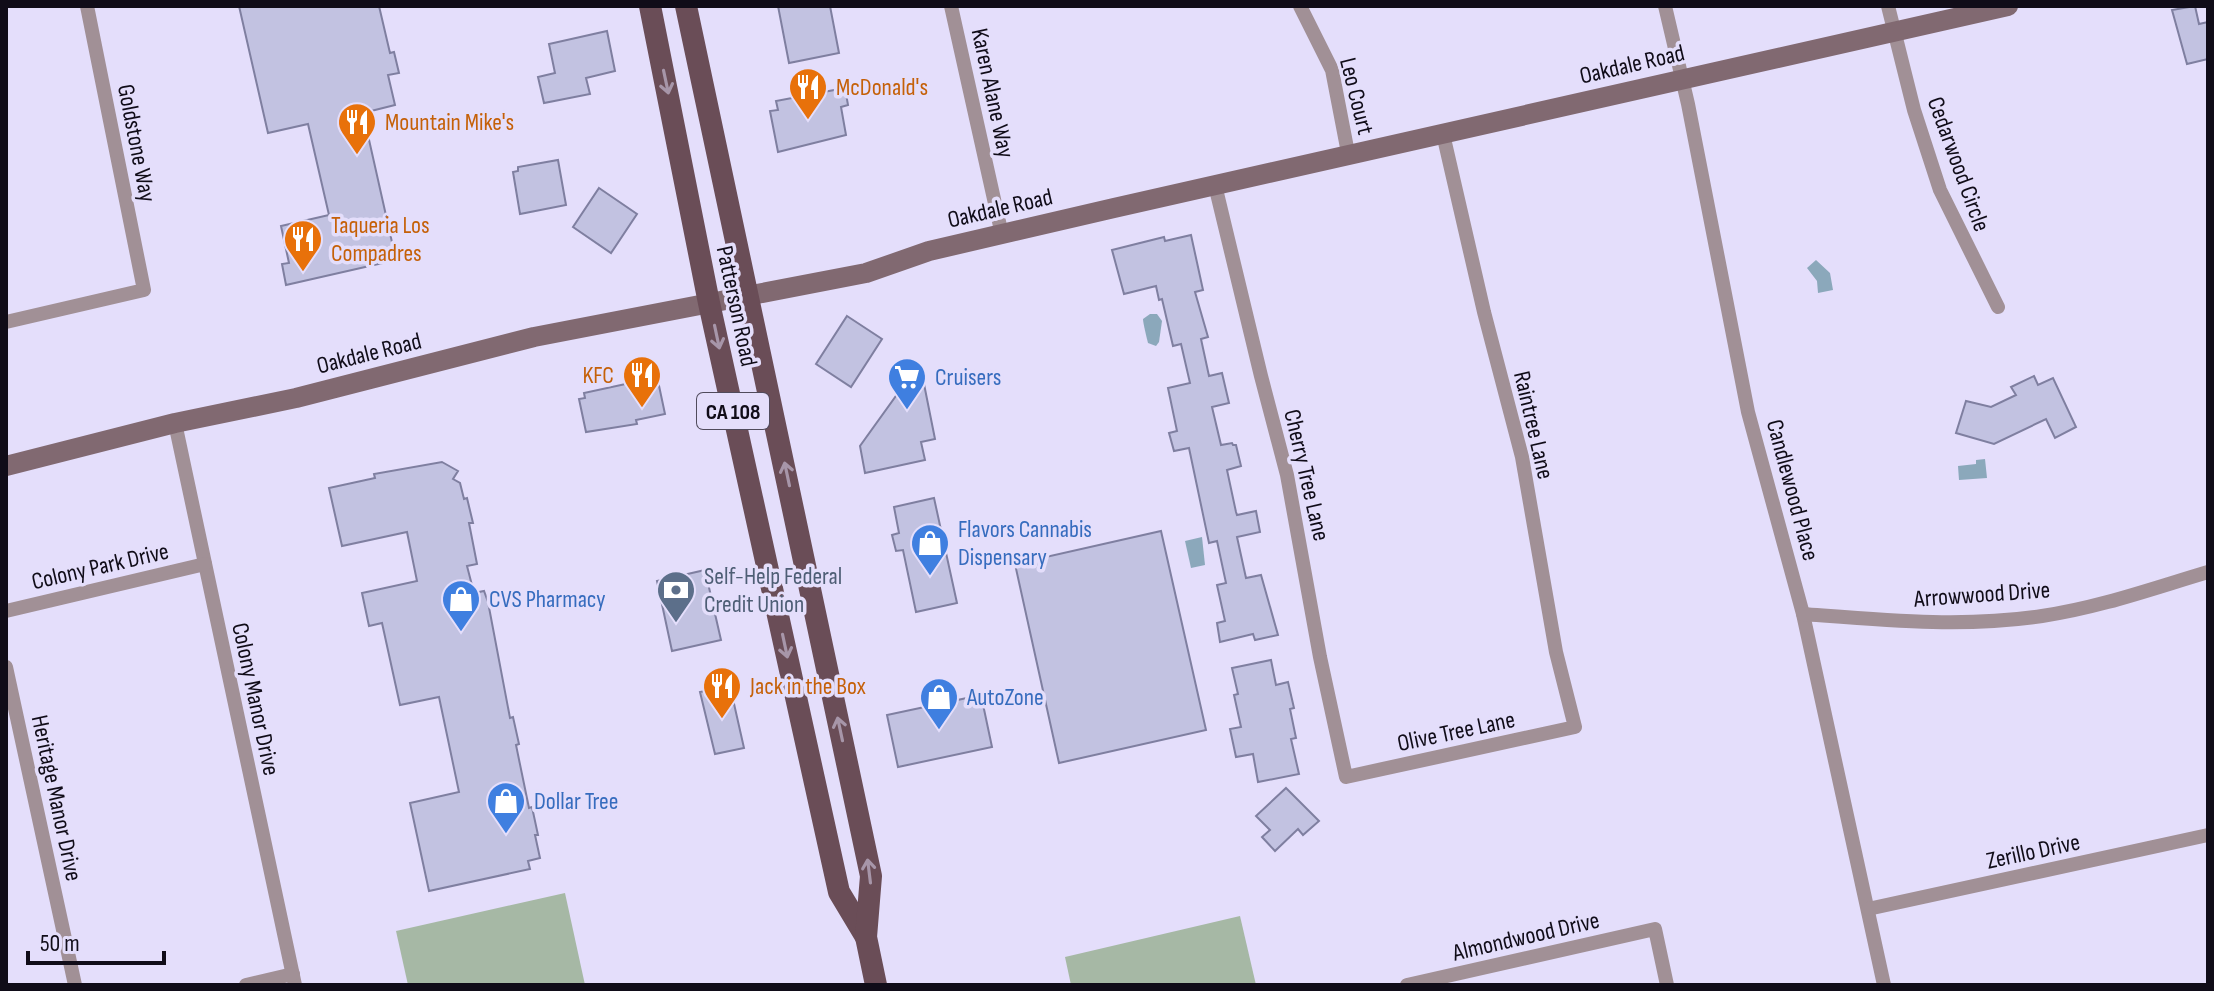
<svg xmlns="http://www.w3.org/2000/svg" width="2214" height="991" font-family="'Sofia Sans Condensed',sans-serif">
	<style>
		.green { fill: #a6b8a5 }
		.water { fill: #8ba8bb }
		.building { fill: #c2c2e1; stroke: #7f7fa0; stroke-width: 2 }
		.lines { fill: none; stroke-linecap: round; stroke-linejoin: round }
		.street { stroke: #a19096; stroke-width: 14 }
		.secondary { stroke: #816971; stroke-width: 20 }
		.primary { stroke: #6a4d57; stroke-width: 22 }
		.oneway { stroke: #a796a9 }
		.labels { text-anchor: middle; stroke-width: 7; stroke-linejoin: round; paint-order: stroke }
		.shield { fill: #e4defb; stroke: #504b5c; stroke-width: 2 }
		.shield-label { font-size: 22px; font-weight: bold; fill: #100c18 }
		.street-label { font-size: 24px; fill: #100c18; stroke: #e4defb }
		.food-label { font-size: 24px; fill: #c56008; stroke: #e4defb; text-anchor: start }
		.shop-label { font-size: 24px; fill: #366cbe; stroke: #e4defb; text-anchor: start }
		.service-label { font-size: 24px; fill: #4e5e75; stroke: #e4defb; text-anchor: start }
	</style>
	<rect width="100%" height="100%" fill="#e4defb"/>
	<g class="green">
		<polygon points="565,893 585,985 408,985 396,931"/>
		<polygon points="1240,916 1256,985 1071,985 1065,957"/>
	</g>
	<g class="water">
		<polygon points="1816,260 1830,273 1833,290 1818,293 1817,281 1807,268"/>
		<path d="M1150,314H1157L1162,321L1159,342L1156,346L1148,343C1147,339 1143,323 1143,319Z"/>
		<polygon points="1985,459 1987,478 1959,480 1958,466 1976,464 1976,460"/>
		<polygon points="1202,537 1205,565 1191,568 1185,541"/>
	</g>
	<g class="building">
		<polygon points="239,6 379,6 390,53 394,52 399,73 388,75 395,105 363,113 396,260 286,285 282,264 289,263 281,226 329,215 308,124 268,133"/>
		<polygon points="778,6 830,6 839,53 789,63"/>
		<polygon points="2195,6 2199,24 2208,22 2208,59 2187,64 2172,10"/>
		<polygon points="607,31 615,71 586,78 590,94 544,103 538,77 555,73 549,44"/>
		<polygon points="845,88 848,105 841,107 846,135 778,152 770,111 778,110 776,101"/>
		<polygon points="558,160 566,205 520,214 513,172 518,171 518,167"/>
		<polygon points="599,188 637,214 611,253 573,227"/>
		<polygon points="1191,235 1203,290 1195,292 1208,337 1201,339 1209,376 1222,373 1229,403 1212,407 1221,445 1232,443 1233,445 1236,445 1241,466 1227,470 1236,512 1237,515 1256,511 1260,532 1237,537 1246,578 1261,575 1278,635 1255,640 1253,634 1220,642 1217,623 1225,621 1217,585 1226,583 1217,541 1209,543 1189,448 1174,451 1169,433 1177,431 1168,388 1190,383 1181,344 1173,346 1162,299 1159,300 1156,286 1124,294 1112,250 1164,237 1165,241"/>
		<polygon points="847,316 882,339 851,387 816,364"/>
		<polygon points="2034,376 2038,385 2053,378 2076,427 2055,438 2046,419 1994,444 1956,433 1966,401 1991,407 2016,395 2011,387"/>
		<polygon points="923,379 935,439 921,442 925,460 865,473 860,446 906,382"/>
		<polygon points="644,380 644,384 658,381 665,414 636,420 637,424 586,432 579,399 585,398 584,393"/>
		<polygon points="442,462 458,471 453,479 460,483 464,499 467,498 473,523 469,523 477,564 467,566 474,593 484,591 488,602 510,718 513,717 519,744 516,745 529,808 532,807 538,835 535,835 540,858 528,861 530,869 429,891 410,803 459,792 439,697 400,705 382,623 369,626 362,593 417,581 407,532 342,546 329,488 375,478 374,474"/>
		<polygon points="934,498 957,603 916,612 903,550 896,551 892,535 899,533 894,507"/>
		<polygon points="1161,531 1206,730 1059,763 1015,564"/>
		<polygon points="705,570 721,640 672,651 657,581"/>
		<polygon points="1271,660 1276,685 1288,682 1294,708 1290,709 1296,738 1291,739 1299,774 1258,782 1253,754 1236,757 1230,729 1241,727 1234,695 1238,694 1232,668"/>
		<polygon points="730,686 744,748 715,754 700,692"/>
		<polygon points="981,695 992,747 898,767 887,715"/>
		<polygon points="1286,788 1319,821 1303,835 1298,829 1275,851 1262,837 1270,830 1256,816"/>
	</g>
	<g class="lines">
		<g class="street">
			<polyline points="951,6 1002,235"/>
			<polyline points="1300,6 1332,70 1348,153"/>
			<polyline points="1665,6 1688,104 1748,412 1803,614 1884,985"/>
			<polyline points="1888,6 1914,110 1940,190 1998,307"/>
			<polyline points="1215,185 1261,376 1287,475 1320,657 1346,777 1575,727 1556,652 1522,457 1484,312 1443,134"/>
			<polyline points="6,322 144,290 87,6"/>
			<polyline points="175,423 295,985"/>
			<polyline points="6,611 205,564"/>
			<path d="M1803,614C1882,620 1963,628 2042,616C2098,608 2154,588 2208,572"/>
			<polyline points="6,667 75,985"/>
			<polyline points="1868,909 2208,835"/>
			<polyline points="246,985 293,974"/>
			<polyline points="1407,985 1655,929 1667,985"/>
		</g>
		<polyline class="secondary" points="6,466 175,423 296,398 534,337 866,273 929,251 1114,208 2008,6"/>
		<g class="primary">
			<polyline points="650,6 709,303 839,892 866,937"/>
			<polyline points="686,6 871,876 866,937 876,985"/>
		</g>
	</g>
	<defs><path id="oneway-shaft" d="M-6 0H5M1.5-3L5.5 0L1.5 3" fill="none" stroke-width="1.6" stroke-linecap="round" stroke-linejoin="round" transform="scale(2)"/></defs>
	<g class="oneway">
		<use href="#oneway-shaft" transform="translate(666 82) rotate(78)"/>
		<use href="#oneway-shaft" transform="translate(717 337) rotate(78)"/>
		<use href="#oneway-shaft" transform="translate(787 474) rotate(-102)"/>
		<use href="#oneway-shaft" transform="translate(785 646) rotate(78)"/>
		<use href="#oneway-shaft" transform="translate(840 729) rotate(-102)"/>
		<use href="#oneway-shaft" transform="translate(869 871) rotate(-97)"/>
	</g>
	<defs>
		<symbol id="restaurant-pin" viewBox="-11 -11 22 30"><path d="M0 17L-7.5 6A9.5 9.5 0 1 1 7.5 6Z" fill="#e8710a" stroke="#e4defb"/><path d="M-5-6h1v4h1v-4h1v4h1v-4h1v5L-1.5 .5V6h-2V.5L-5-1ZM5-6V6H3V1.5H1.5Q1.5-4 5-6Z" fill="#fff"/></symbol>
		<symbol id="supermarket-pin" viewBox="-11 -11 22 30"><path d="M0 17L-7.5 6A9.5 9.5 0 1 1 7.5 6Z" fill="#3f7fe0" stroke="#e4defb"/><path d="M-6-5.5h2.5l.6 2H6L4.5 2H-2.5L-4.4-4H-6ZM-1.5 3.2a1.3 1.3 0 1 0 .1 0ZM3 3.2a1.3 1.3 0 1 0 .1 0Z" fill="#fff"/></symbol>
		<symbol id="shop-pin" viewBox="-11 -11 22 30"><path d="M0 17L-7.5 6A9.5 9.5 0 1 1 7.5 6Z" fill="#3f7fe0" stroke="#e4defb"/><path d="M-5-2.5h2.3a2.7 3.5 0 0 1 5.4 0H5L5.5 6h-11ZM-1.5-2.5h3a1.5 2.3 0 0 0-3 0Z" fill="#fff"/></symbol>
		<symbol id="bank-pin" viewBox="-11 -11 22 30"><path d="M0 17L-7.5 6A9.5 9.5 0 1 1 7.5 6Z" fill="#5c6f8a" stroke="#e4defb"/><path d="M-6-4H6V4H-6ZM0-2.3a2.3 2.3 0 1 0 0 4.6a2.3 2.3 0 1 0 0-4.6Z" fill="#fff"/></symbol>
	</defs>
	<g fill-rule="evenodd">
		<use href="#restaurant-pin" x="786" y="65" width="44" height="60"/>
		<use href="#restaurant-pin" x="335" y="100" width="44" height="60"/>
		<use href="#restaurant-pin" x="281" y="217" width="44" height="60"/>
		<use href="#restaurant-pin" x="620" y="353" width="44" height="60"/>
		<use href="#supermarket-pin" x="885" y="355" width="44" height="60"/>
		<use href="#shop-pin" x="908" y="521" width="44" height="60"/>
		<use href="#bank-pin" x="654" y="568" width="44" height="60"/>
		<use href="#shop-pin" x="439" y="577" width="44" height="60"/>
		<use href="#restaurant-pin" x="700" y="664" width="44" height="60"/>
		<use href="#shop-pin" x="917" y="675" width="44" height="60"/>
		<use href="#shop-pin" x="484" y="779" width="44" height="60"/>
	</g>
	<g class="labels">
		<rect class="shield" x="697" y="393" width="72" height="36" rx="6"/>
		<g class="shield-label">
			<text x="733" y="419">CA 108</text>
		</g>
		<g class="street-label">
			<text transform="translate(1632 64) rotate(-13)" y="8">Oakdale Road</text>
			<text transform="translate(993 93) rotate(78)" y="8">Karen Alane Way</text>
			<text transform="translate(1357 96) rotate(76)" y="8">Leo Court</text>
			<text transform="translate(137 143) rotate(79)" y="8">Goldstone Way</text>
			<text transform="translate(1959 164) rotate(70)" y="8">Cedarwood Circle</text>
			<text transform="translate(1000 208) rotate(-13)" y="8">Oakdale Road</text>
			<text transform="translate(737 306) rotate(78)" y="8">Patterson Road</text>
			<text transform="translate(369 353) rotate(-14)" y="8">Oakdale Road</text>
			<text transform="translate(1534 425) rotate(77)" y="8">Raintree Lane</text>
			<text transform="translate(1307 475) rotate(77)" y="8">Cherry Tree Lane</text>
			<text transform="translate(1793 490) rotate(75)" y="8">Candlewood Place</text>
			<text transform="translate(100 566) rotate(-13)" y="8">Colony Park Drive</text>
			<text transform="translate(1982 594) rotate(-4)" y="8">Arrowwood Drive</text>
			<text transform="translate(256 699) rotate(78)" y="8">Colony Manor Drive</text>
			<text transform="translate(1456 731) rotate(-12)" y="8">Olive Tree Lane</text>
			<text transform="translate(57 798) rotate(78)" y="8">Heritage Manor Drive</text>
			<text transform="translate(2033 851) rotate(-12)" y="8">Zerillo Drive</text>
			<text transform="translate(1526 936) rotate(-13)" y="8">Almondwood Drive</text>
		</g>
		<g class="food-label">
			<text x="836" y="95">McDonald's</text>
			<text x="385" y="130">Mountain Mike's</text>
			<text x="331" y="233">Taqueria Los<tspan x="331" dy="28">Compadres</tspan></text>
			<text x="614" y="383" text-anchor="end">KFC</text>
			<text x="750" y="694">Jack in the Box</text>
		</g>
		<g class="shop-label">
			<text x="935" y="385">Cruisers</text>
			<text x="958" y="537">Flavors Cannabis<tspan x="958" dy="28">Dispensary</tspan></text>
			<text x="489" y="607">CVS Pharmacy</text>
			<text x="967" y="705">AutoZone</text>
			<text x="534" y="809">Dollar Tree</text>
		</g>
		<g class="service-label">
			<text x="704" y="584">Self-Help Federal<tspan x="704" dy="28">Credit Union</tspan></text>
		</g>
	</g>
	<rect width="2214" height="991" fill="none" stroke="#100c18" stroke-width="16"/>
	<path d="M28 951v12h136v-12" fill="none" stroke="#100c18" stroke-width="4"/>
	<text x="40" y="951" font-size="24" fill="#100c18" stroke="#e4defb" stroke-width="6" paint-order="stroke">50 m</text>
</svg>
